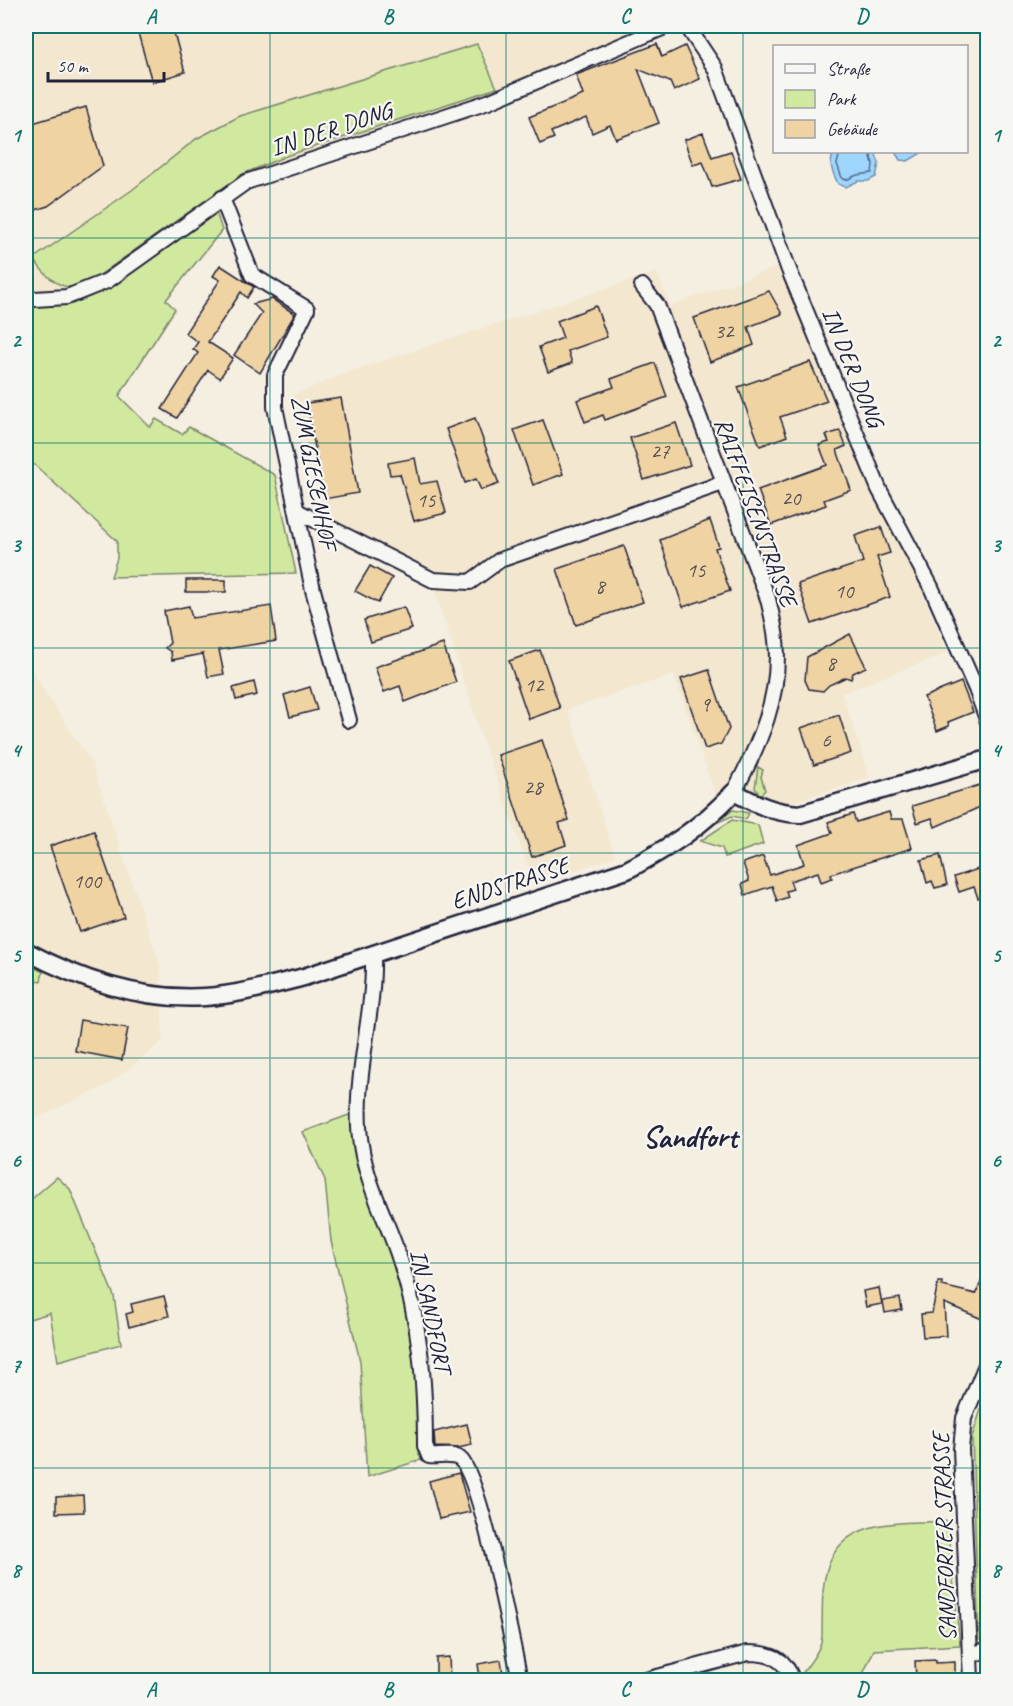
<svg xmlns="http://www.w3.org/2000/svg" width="1013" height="1706" font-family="Caveat,sans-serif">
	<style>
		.built { fill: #f3e7cf }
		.green { fill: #d1e99f; stroke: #7a866d; stroke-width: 1.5 }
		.water { fill: #9fd6fe; stroke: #6d8eb0; stroke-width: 1.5 }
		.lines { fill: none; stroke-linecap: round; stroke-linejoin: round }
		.shore { stroke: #546a89; stroke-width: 1.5 }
		.building { fill: #efd3a3; stroke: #22223b; stroke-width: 1.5 }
		.minor-casing { stroke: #22223b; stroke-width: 18 }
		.tertiary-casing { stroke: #22223b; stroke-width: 21 }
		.minor { stroke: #f6f6f2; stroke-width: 14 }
		.tertiary { stroke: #f6f6f2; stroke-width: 16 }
		.grid { fill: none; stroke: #0f766e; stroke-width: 1.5; stroke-opacity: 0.55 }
		.labels { text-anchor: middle; stroke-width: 4.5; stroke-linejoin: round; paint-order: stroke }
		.number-label { font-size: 21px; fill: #554e55 }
		.street-label { font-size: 24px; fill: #22223b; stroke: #f6f6f2 }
		.district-label { font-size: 30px; font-weight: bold; fill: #22223b; stroke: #f6f6f2 }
		.neatline { fill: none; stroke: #0f766e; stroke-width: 2 }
		.grid-label { font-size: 20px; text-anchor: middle; font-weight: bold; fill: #0f766e }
	</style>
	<rect width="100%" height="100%" fill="#f5efe2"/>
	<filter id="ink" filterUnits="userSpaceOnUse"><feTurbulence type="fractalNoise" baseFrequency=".0167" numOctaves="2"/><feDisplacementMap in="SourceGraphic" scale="12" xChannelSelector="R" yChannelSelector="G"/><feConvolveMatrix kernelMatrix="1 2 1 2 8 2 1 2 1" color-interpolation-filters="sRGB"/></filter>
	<g filter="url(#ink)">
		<g class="built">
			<polygon points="26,26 664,26 484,98 246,182 123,271 26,308"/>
			<polygon points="782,265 948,653 842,693 870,778 788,803 769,801 739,784 715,794 674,675 568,709 615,857 534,884 482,738 435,592 349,542 333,540 293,395 351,371 657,272 670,306"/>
			<polygon points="26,662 92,764 160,965 163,1041 108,1085 26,1123"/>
		</g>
		<g class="green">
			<path d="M477,44L497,88L286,156L243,174L91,281C86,283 78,287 72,287C56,288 40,270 34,258L132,190L196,139L240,116Z"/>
			<path d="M216,212L222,230L166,300L175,309L119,396L150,427L156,419L182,434L189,427L275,475L296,573L111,577L117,558V541L26,457V303C37,304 51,307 63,305C113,296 166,244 206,213Z"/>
			<polygon points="758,767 763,770 761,777 765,790 760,795 755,788"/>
			<polygon points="733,810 749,813 746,819 732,816 716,823"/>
			<polygon points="732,820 758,825 763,844 725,857 722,848 700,841"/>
			<polygon points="26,963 43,972 41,981 27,979 26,989"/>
			<polygon points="354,1113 412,1328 424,1459 367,1477 360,1361 331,1241 325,1180 303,1132"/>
			<polygon points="57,1177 70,1189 114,1296 121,1344 58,1361 50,1313 26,1320 26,1204"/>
			<polygon points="987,1391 988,1642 979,1645 972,1437"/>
			<path d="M947,1521L960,1645L874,1650L863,1674L864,1680H803L801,1675C809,1664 822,1649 822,1635C823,1592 817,1544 869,1528C890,1521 924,1523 947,1521Z"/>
		</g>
		<g class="water">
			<path d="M835,152H875L879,163L876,177L868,181H858L846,187L838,184C833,172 827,163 835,152Z"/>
			<polygon points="895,152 923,152 908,161 900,160"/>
		</g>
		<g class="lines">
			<polyline class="shore" points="840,152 837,164 842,178 846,180 857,175 872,173 873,164 870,152"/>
		</g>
		<g class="building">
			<polygon points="136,26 172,26 185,72 152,82"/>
			<polygon points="657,44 662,57 685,46 700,79 674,91 670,82 638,69 659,123 616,139 610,125 592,133 586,117 551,132 554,138 540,144 529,117 583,95 576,75"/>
			<polygon points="86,107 103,166 48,206 26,213 26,125"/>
			<polygon points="703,133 712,157 731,151 741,179 712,187 703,162 693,165 684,140"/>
			<polygon points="220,265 254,287 247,298 241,292 208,342 233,358 220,378 208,370 177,418 162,409 198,353 193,349 198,342 185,333 220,280 213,276"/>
			<polygon points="769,291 782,314 748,327 754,345 710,362 694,318"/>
			<polygon points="272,299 295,314 260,373 234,355 262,313 253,304"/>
			<polygon points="596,306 607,337 568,351 572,363 548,372 539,347 563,338 557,321"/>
			<polygon points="810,362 827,401 780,417 787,436 760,446 738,387"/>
			<polygon points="655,363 667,397 605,420 603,415 585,422 577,400 614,387 611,379"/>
			<polygon points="341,398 358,493 324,499 307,403"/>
			<polygon points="475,418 499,484 481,490 476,479 465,483 446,429"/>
			<polygon points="543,420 563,474 533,485 514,430"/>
			<polygon points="676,423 690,465 644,480 630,438"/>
			<polygon points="840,431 846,446 837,450 851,490 824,500 826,505 771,525 758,490 827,465 819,445 829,442 826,435"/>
			<polygon points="415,458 420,484 437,481 446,513 414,521 400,474 390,475 388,463"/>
			<polygon points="710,520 719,547 715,548 730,591 683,607 660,540"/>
			<polygon points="881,527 890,553 877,557 890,597 812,624 798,584 863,562 855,536"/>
			<polygon points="624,546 643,602 576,625 557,569"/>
			<polygon points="370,566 392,578 378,603 355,591"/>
			<rect x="186" y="580" width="40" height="12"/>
			<polygon points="189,606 192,618 271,606 276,641 219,650 224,674 208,677 203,654 172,660 171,652 165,648 170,643 164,611"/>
			<polygon points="404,607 412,629 371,642 364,620"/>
			<polygon points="850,634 866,667 853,673 851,679 846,677 829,685 823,691 809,689 805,680 807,657"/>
			<polygon points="443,644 456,682 405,702 400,686 384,692 375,667"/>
			<polygon points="540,650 560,708 529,719 509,661"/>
			<polygon points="709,670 729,729 721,744 705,749 681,679"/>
			<polygon points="254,682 257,695 236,700 233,688"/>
			<polygon points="961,682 973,712 948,722 949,726 937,731 924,697"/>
			<polygon points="310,687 317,710 290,717 284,695"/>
			<polygon points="839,715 851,753 814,765 801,728"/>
			<polygon points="542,740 569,820 559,823 566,845 532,857 498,755"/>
			<polygon points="983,784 987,804 935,827 932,818 917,823 912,806"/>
			<polygon points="889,812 891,819 903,819 912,848 831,874 832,878 821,882 818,872 790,881 793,889 786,891 788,897 777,901 772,886 745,895 742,884 749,881 743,863 763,856 770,875 804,864 798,845 832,833 828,822 853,814 856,822"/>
			<polygon points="94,831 124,917 80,932 50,846"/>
			<polygon points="940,855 947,885 935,888 932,881 927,883 921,860"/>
			<polygon points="987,866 987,894 978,898 974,887 959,892 954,877"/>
			<polygon points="80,1020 128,1028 122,1060 75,1051"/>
			<polygon points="987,1267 987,1321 944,1303 946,1336 923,1337 921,1314 932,1313 938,1282 942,1282 942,1286 976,1294"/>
			<polygon points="879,1288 882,1304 866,1307 863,1291"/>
			<polygon points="164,1296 169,1316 129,1327 126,1314 133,1312 131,1304"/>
			<polygon points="900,1298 902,1310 885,1313 883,1301"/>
			<polygon points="467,1424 472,1445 458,1448 435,1447 434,1432"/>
			<polygon points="459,1473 470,1512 439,1519 429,1481"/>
			<polygon points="83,1495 84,1512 56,1513 56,1497"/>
			<polygon points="449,1657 450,1680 436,1680 436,1658"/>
			<polygon points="501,1660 503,1674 480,1678 478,1664"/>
			<polygon points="936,1660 936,1663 955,1662 955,1680 916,1678 915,1661"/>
		</g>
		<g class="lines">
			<defs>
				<g id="minor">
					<polyline points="687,26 715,68 789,270 879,489 931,587 976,689 988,722"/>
					<polyline points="222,198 252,275 307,309 275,375 275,407 313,590 349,720"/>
					<path d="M642,286L657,305L768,599C771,612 775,627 776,640C782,695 759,745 734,792"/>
					<polyline points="26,297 35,299 67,297 107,281 246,182 488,102 667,26"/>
					<polyline points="297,511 433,580 470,582 500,560 723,483"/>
					<path d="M373,955C375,1018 351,1083 361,1145C367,1185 387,1220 399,1257C420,1320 425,1380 425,1446L429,1456C439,1457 452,1453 460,1459C480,1475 513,1646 520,1680"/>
					<polyline points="970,1656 988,1649"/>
					<path d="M646,1680L748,1653C769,1653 786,1658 792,1680"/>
					<polyline points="971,1680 961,1449 964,1418 988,1360"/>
				</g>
				<path id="tertiary" d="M26,951C80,980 142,1001 205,997C238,995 272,985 304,977L627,870C670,847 700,828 734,792C756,804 774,813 800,814L988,759"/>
			</defs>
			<use href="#minor" class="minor-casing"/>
			<use href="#tertiary" class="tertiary-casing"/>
			<use href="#minor" class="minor"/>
			<use href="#tertiary" class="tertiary"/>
		</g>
	</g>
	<path class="grid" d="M270,26V1680M506,26V1680M743,26V1680M26,238H988M26,443H988M26,648H988M26,853H988M26,1058H988M26,1263H988M26,1468H988"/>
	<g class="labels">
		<g class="number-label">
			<text x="724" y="338">32</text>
			<text x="660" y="458">27</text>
			<text x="791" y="505">20</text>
			<text x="426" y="507">15</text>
			<text x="696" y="577">15</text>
			<text x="600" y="593">8</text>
			<text x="844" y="598">10</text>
			<text x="831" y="670">8</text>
			<text x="534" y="692">12</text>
			<text x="705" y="711">9</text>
			<text x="826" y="747">6</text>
			<text x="533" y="794">28</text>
			<text x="87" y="888">100</text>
		</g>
		<g class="street-label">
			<text transform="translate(331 129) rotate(-18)" y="8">IN DER DONG</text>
			<text transform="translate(853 367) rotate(68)" y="8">IN DER DONG</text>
			<text transform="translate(314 472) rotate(79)" y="8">ZUM GIESENHOF</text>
			<text transform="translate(756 512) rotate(70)" y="8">RAIFFEISENSTRASSE</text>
			<text transform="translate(510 883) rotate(-18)" y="8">ENDSTRASSE</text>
			<text transform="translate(431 1311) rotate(78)" y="8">IN SANDFORT</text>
			<text transform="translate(944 1537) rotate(-92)" y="8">SANDFORTER STRASSE</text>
		</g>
		<g class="district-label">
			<text x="690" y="1147">Sandfort</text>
		</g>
	</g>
	<rect width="1013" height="1706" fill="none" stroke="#f6f6f2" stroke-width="66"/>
	<rect x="773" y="45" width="195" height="108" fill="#f6f6f2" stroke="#a1a1a9" stroke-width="1.5"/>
	<rect x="785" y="64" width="30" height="9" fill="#f6f6f2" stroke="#a1a1a9" stroke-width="1.5"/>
	<text x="827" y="75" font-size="18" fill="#22223b">Straße</text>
	<rect x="785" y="90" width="30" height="18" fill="#d1e99f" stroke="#a1a1a9" stroke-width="1.5"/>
	<text x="827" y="105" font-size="18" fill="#22223b">Park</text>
	<rect x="785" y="120" width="30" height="18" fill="#efd3a3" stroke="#a1a1a9" stroke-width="1.5"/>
	<text x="827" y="135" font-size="18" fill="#22223b">Gebäude</text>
	<path d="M48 72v9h116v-9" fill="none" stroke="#22223b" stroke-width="3"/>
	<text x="57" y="72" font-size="18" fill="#22223b" stroke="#f6f6f2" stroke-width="4.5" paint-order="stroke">50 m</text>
	<rect x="33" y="33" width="947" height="1640" class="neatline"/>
	<g class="grid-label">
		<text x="151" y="23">A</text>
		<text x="388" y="23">B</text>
		<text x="625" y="23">C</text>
		<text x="862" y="23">D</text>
		<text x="16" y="142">1</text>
		<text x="996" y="142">1</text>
		<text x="16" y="347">2</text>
		<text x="996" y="347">2</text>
		<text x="16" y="552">3</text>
		<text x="996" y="552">3</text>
		<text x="16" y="757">4</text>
		<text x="996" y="757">4</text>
		<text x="16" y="962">5</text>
		<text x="996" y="962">5</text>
		<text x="16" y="1167">6</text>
		<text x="996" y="1167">6</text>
		<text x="16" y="1372">7</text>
		<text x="996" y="1372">7</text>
		<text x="16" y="1577">8</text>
		<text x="996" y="1577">8</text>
		<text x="151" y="1696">A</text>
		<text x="388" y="1696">B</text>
		<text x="625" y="1696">C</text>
		<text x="862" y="1696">D</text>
	</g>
</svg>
